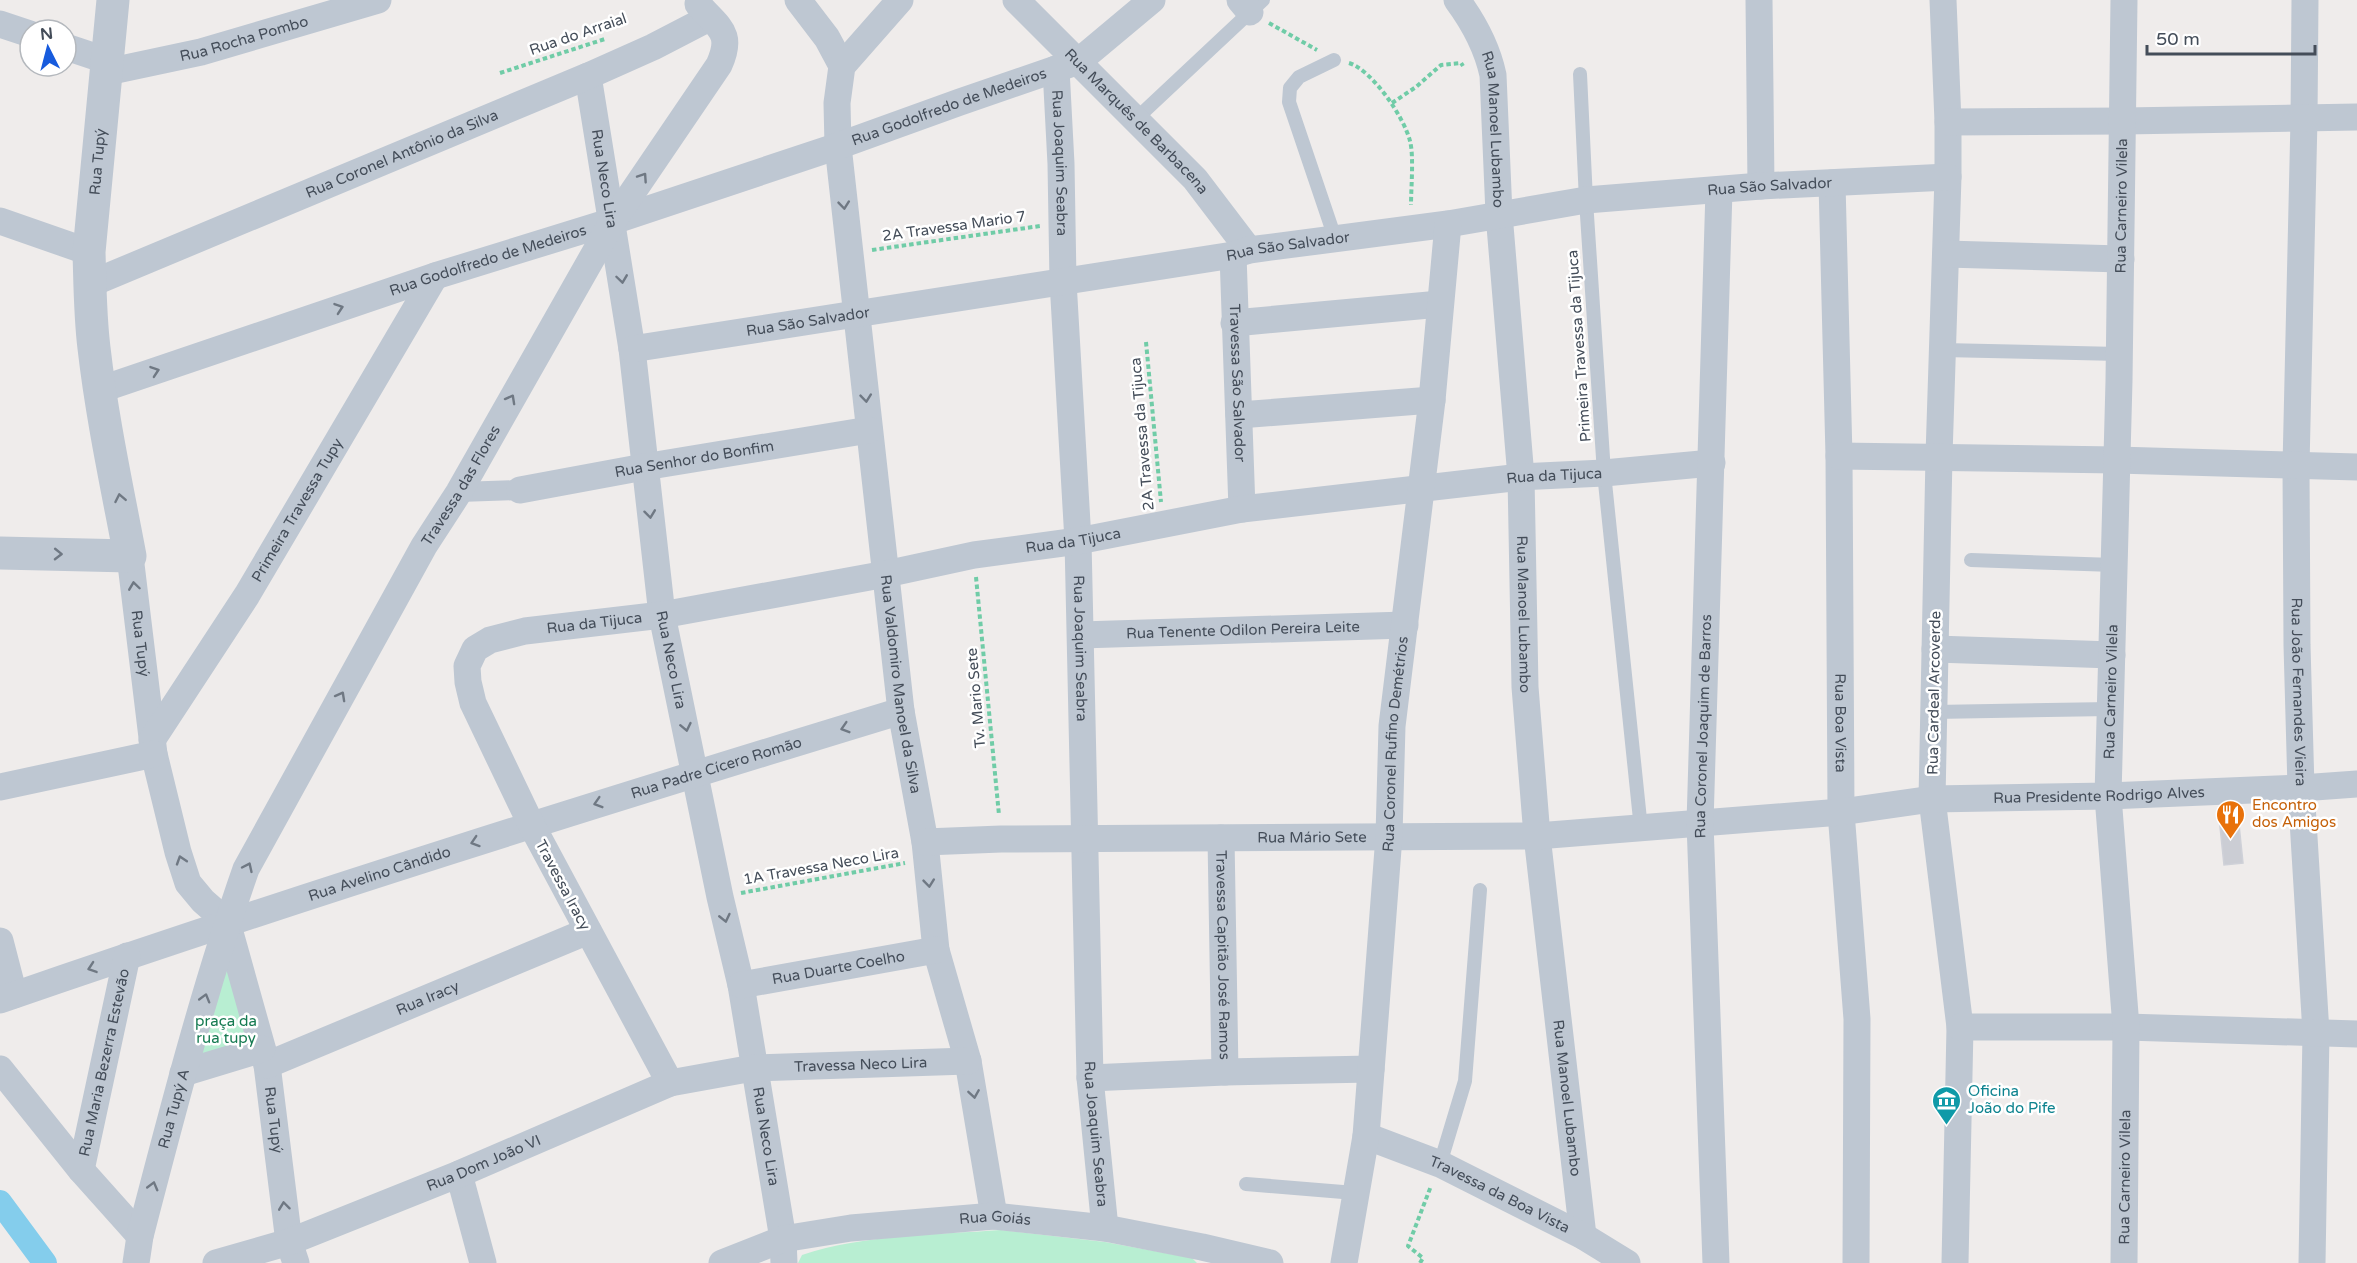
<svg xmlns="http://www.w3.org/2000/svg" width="2357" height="1263" font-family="'Varela Round',sans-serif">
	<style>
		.green { fill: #b8eed2 }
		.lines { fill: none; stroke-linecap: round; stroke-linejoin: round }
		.canal { stroke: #84cdec; stroke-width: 24 }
		.building { fill: #cbcdd4; stroke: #cfd1d8; stroke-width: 1.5 }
		.path { stroke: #70cca7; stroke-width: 4; stroke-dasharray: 4.5 3; stroke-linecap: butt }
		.service { stroke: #bec7d2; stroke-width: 14 }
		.pedestrian { stroke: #bec7d2; stroke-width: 20 }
		.minor { stroke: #bec7d2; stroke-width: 27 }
		.tertiary { stroke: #bec7d2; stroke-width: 33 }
		.oneway { stroke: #6f7883 }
		.labels { text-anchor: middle; stroke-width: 5; stroke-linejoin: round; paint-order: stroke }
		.street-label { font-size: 15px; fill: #444d59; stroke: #fff }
		.food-label { font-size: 15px; fill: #c56008; stroke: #fff; text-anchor: start }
		.park-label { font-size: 15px; fill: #157a51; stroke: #fff }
		.culture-label { font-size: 15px; fill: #0d838f; stroke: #fff; text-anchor: start }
	</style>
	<rect width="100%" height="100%" fill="#efeceb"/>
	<g class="green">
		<polygon points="227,922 262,1049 184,1068"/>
		<path d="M1001,1230L1105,1242L1192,1258L1197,1263H798L802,1255C865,1234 936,1235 1001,1230Z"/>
	</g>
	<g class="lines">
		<polyline class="canal" points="0,1202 45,1263"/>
	</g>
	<polygon class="building" points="2238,815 2243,863 2224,865 2219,817"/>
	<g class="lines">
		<g class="path">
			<polyline points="1269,23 1317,50"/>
			<path d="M1349,63C1372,70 1404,117 1410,141C1414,156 1411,188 1411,205"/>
			<polyline points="500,73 605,39"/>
			<polyline points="1392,103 1416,87 1441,65 1461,63 1463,66"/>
			<polyline points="872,250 1040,226"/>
			<polyline points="1146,342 1161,502"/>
			<polyline points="976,577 999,815"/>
			<polyline points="741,893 905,863"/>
			<polyline points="1420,1263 1423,1258 1408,1246 1431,1186"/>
		</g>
		<g class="service">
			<polyline points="1334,60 1299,77 1290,88 1289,102 1335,238"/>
			<polyline points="1580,74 1586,200 1604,473 1641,829"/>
			<polyline points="1136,119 1263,0"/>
			<polyline points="1943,350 2119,354"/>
			<polyline points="1971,560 2114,565"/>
			<polyline points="1934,712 2110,709"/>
			<polyline points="1440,1164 1465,1081 1480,890"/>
			<polyline points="1246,1184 1355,1193"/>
		</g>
		<polyline class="pedestrian" points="459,492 520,490"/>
		<g class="minor">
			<polyline points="798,0 827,38 842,66"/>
			<path id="s1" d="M900,0L842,66L837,103L838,146L901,711L925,842L936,950L968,1061L994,1216"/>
			<path id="s2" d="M1016,0L1195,179L1249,250"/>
			<polyline points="1240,0 1250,12"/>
			<path id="s3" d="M1457,0C1474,23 1487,47 1493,75L1499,214L1521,477L1525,687L1537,836L1583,1236"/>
			<polyline points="1759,0 1761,186"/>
			<polyline points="1943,0 1948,122 1948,177 1939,456 1932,799 1960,1027 1955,1263"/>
			<path id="s4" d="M2305,0L2304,119L2296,466L2297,645L2301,788L2316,1033L2312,1263"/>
			<polyline points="0,24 30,34"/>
			<polyline points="66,47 108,61"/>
			<path id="s5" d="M1056,69L1061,164L1063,281L1078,541L1090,1078L1105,1228"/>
			<path id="s6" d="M107,72L201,52L378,0"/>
			<path id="s7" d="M588,76L632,349L662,615L720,897L741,985L783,1239L784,1263"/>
			<polyline points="1948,122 2124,121 2357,117"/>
			<path id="s8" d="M1832,183L1839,456L1841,812L1857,1019L1856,1263"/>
			<polyline points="0,221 89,252"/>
			<polyline points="1946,254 2121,259"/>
			<path id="s9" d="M1233,255L1242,509"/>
			<path id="s10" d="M90,284L588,76L653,47L709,18"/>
			<polyline points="1234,323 1440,304"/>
			<path id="s11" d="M632,349L1233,255L1249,250L1448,224L1586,200L1761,186L1948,177"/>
			<path id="s12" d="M99,390L435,276L613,221L838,146L960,102L1079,61L1152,0"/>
			<polyline points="1239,415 1432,400"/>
			<polyline points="1839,456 2117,460 2357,467"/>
			<path id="s13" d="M520,490L644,467L869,430"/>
			<path id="s14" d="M130,556L154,754L178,852L188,883L203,901L227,922L267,1065L289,1242L296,1263"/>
			<path id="s15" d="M1081,635L1405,625"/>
			<polyline points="1935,649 2112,655"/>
			<path id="s16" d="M152,740L247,595L435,276"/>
			<polyline points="0,787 154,754"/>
			<path id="s17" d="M1221,838L1225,1072"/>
			<path id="s18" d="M925,842L1001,839L1537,836L1841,812L1932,799L2108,796L2301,788L2357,784"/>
			<polyline points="0,941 14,995"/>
			<path id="s19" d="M741,985L936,950"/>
			<path id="s20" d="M0,1000C298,897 599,803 901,711"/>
			<polyline points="1960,1027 2126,1027 2357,1034"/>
			<path id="s21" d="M267,1065L588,931"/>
			<polyline points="0,1069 81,1170 140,1236"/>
			<polyline points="183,1073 262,1049"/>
			<polyline points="1090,1078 1225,1072 1371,1069"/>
			<path id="s22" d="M670,1083L531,824L473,703L468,682L467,666L475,649L490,640L525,631L662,615L886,574L974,555L1078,541L1242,509L1521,477L1604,473L1712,463"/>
			<path id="s23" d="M1366,1136L1440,1164L1583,1236L1627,1263"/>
			<path id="s24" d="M81,1170L127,956"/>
			<polyline points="459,1174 483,1263"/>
			<path id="s25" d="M136,1263L140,1236C172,1113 204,989 246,869L424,546L459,492L613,221L719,65C734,32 718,28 698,4"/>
			<path id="s26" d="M216,1263L289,1242L459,1174L670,1083L753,1068L968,1061"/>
			<path id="s27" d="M722,1263L783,1239L851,1228L994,1216L1105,1228L1202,1247L1270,1263"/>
			<path id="s28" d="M1344,1263L1366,1136L1389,836L1392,726L1432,400L1448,224"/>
			<path id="s29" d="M1716,1263L1700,823L1719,190"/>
			<path id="s30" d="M2124,1263L2126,1027L2108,796L2119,381L2124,0"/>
		</g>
		<path class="tertiary" id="s31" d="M0,553L130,556C117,487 102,418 94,348C90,316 90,284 89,252L113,0"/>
	</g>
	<defs><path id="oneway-chevron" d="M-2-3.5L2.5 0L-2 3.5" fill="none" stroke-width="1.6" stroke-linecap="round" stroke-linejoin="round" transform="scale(1.5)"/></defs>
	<g class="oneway">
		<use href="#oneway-chevron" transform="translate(643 177) rotate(-56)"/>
		<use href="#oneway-chevron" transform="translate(844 205) rotate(84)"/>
		<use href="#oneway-chevron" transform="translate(622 279) rotate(82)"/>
		<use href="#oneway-chevron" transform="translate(339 308) rotate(-19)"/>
		<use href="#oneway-chevron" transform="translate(155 371) rotate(-19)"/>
		<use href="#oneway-chevron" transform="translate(866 398) rotate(84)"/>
		<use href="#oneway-chevron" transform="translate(511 399) rotate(-61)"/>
		<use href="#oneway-chevron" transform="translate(120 498) rotate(-101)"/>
		<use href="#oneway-chevron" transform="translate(650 514) rotate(83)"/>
		<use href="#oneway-chevron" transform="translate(58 554) rotate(1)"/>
		<use href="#oneway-chevron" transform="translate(134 586) rotate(-98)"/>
		<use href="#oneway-chevron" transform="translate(341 696) rotate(-61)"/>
		<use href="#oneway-chevron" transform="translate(686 727) rotate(78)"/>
		<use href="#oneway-chevron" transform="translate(845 728) rotate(163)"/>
		<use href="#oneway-chevron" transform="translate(598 803) rotate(163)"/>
		<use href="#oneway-chevron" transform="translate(475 842) rotate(162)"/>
		<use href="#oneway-chevron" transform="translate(181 860) rotate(-108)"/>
		<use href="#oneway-chevron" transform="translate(248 867) rotate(-65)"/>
		<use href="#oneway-chevron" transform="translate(929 883) rotate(84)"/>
		<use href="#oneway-chevron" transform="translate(725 918) rotate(77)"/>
		<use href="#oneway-chevron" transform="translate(92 968) rotate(161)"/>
		<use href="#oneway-chevron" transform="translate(205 998) rotate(-74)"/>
		<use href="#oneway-chevron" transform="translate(974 1094) rotate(81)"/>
		<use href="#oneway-chevron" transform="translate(153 1186) rotate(-75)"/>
		<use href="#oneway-chevron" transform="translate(284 1206) rotate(-97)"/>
	</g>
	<defs>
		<symbol id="restaurant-pin" viewBox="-11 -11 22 30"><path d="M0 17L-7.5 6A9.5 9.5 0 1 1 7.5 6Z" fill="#e8710a" stroke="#fff"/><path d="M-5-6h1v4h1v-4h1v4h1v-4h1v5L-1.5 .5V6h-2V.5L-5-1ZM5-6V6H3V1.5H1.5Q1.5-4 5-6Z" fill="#fff"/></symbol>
		<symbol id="museum-pin" viewBox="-11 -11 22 30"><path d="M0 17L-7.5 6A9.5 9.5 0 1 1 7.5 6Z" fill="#0f9aa8" stroke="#fff"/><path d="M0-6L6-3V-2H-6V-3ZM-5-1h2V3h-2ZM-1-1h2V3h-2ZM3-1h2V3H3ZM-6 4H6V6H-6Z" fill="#fff"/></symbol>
	</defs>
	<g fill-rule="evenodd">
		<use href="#restaurant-pin" x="2214" y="798" width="33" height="45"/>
		<use href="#museum-pin" x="1930" y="1084" width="33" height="45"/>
	</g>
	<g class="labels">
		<g class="street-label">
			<text transform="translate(578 34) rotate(-19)" y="5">Rua do Arraial</text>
			<text dy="5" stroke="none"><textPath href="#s6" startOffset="141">Rua Rocha Pombo</textPath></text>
			<text dy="5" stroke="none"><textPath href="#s12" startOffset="896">Rua Godolfredo de Medeiros</textPath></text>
			<text dy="5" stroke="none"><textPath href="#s2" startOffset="171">Rua Marquês de Barbacena</textPath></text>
			<text dy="5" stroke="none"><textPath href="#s3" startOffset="138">Rua Manoel Lubambo</textPath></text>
			<text dy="5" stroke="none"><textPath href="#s10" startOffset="338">Rua Coronel Antônio da Silva</textPath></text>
			<text dy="5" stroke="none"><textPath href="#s31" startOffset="528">Rua Tupý</textPath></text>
			<text dy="5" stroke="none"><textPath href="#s5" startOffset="94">Rua Joaquim Seabra</textPath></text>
			<text dy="5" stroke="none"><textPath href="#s7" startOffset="104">Rua Neco Lira</textPath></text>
			<text dy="5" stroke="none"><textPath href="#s11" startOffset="1150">Rua São Salvador</textPath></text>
			<text dy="5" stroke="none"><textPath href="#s30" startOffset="1058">Rua Carneiro Vilela</textPath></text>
			<text transform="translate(954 226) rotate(-8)" y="5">2A Travessa Mario 7</text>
			<text dy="5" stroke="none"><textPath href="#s11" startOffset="664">Rua São Salvador</textPath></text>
			<text dy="5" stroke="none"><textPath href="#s12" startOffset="410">Rua Godolfredo de Medeiros</textPath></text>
			<text dy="5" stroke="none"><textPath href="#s11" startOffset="178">Rua São Salvador</textPath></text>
			<text transform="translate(1579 346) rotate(-94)" y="5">Primeira Travessa da Tijuca</text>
			<text dy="5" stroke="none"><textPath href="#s9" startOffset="128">Travessa São Salvador</textPath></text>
			<text transform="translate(1142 434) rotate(-95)" y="5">2A Travessa da Tijuca</text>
			<text dy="5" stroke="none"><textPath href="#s13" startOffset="177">Rua Senhor do Bonfim</textPath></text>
			<text dy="5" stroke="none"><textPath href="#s22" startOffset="1580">Rua da Tijuca</textPath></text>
			<text dy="5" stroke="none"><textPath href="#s25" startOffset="849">Travessa das Flores</textPath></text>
			<text dy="5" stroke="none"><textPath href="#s16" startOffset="272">Primeira Travessa Tupy</textPath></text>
			<text dy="5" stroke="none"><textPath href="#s22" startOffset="1094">Rua da Tijuca</textPath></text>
			<text dy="5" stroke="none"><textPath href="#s3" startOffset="624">Rua Manoel Lubambo</textPath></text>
			<text dy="5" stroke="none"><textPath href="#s22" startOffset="608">Rua da Tijuca</textPath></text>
			<text dy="5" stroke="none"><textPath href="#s15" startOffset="162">Rua Tenente Odilon Pereira Leite</textPath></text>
			<text dy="5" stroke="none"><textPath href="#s14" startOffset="88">Rua Tupý</textPath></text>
			<text dy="5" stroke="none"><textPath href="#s5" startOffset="580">Rua Joaquim Seabra</textPath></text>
			<text dy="5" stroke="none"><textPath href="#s7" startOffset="590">Rua Neco Lira</textPath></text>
			<text dy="5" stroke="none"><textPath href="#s1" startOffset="710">Rua Valdomiro Manoel da Silva</textPath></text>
			<text dy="5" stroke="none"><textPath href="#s4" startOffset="692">Rua João Fernandes Vieira</textPath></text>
			<text dy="5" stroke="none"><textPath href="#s30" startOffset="572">Rua Carneiro Vilela</textPath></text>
			<text transform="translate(1934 693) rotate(-89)" y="5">Rua Cardeal Arcoverde</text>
			<text transform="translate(976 698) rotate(-95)" y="5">Tv. Mario Sete</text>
			<text dy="5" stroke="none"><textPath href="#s8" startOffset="540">Rua Boa Vista</textPath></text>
			<text dy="5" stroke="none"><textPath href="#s29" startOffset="537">Rua Coronel Joaquim de Barros</textPath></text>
			<text dy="5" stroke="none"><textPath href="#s28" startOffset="522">Rua Coronel Rufino Demétrios</textPath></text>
			<text dy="5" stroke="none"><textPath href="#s20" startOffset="753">Rua Padre Cícero Romão</textPath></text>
			<text dy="5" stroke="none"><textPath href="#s18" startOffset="1176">Rua Presidente Rodrigo Alves</textPath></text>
			<text dy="5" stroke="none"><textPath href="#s18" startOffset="387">Rua Mário Sete</textPath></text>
			<text transform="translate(821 866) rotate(-10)" y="5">1A Travessa Neco Lira</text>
			<text dy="5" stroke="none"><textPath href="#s20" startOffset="400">Rua Avelino Cândido</textPath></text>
			<text transform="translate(563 885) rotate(62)" y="5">Travessa Iracy</text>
			<text dy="5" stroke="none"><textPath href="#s17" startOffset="117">Travessa Capitão José Ramos</textPath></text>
			<text dy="5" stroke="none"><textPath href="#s19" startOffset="99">Rua Duarte Coelho</textPath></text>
			<text dy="5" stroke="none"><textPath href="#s21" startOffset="174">Rua Iracy</textPath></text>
			<text dy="5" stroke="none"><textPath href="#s24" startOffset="110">Rua Maria Bezerra Estevão</textPath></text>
			<text dy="5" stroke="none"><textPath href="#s26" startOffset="681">Travessa Neco Lira</textPath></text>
			<text dy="5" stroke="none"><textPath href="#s3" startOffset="1110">Rua Manoel Lubambo</textPath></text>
			<text dy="5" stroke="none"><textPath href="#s25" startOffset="159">Rua Tupý A</textPath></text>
			<text dy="5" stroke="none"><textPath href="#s14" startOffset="592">Rua Tupý</textPath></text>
			<text dy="5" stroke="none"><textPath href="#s5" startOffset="1066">Rua Joaquim Seabra</textPath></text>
			<text dy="5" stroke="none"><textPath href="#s7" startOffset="1076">Rua Neco Lira</textPath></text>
			<text dy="5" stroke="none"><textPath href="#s26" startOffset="286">Rua Dom João VI</textPath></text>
			<text dy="5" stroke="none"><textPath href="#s30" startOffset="86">Rua Carneiro Vilela</textPath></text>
			<text dy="5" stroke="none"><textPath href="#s23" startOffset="146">Travessa da Boa Vista</textPath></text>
			<text dy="5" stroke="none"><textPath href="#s27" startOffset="279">Rua Goiás</textPath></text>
		</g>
		<g class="food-label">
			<text x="2252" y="810">Encontro<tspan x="2252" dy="17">dos Amigos</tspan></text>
		</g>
		<g class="park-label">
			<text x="226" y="1026">praça da<tspan x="226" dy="17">rua tupy</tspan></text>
		</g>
		<g class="culture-label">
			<text x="1968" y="1096">Oficina<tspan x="1968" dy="17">João do Pife</tspan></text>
		</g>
	</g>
	<g transform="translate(48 48) rotate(354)"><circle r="28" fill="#ffffff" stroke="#b4b8bd" stroke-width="1.5"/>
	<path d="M0-4.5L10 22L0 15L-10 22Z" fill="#175bdd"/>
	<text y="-9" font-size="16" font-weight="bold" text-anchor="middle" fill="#444d59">N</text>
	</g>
	<path d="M2147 45v9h168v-9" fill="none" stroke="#444d59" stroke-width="3"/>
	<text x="2156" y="45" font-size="18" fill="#444d59" stroke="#ffffff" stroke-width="4.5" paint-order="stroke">50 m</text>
</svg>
